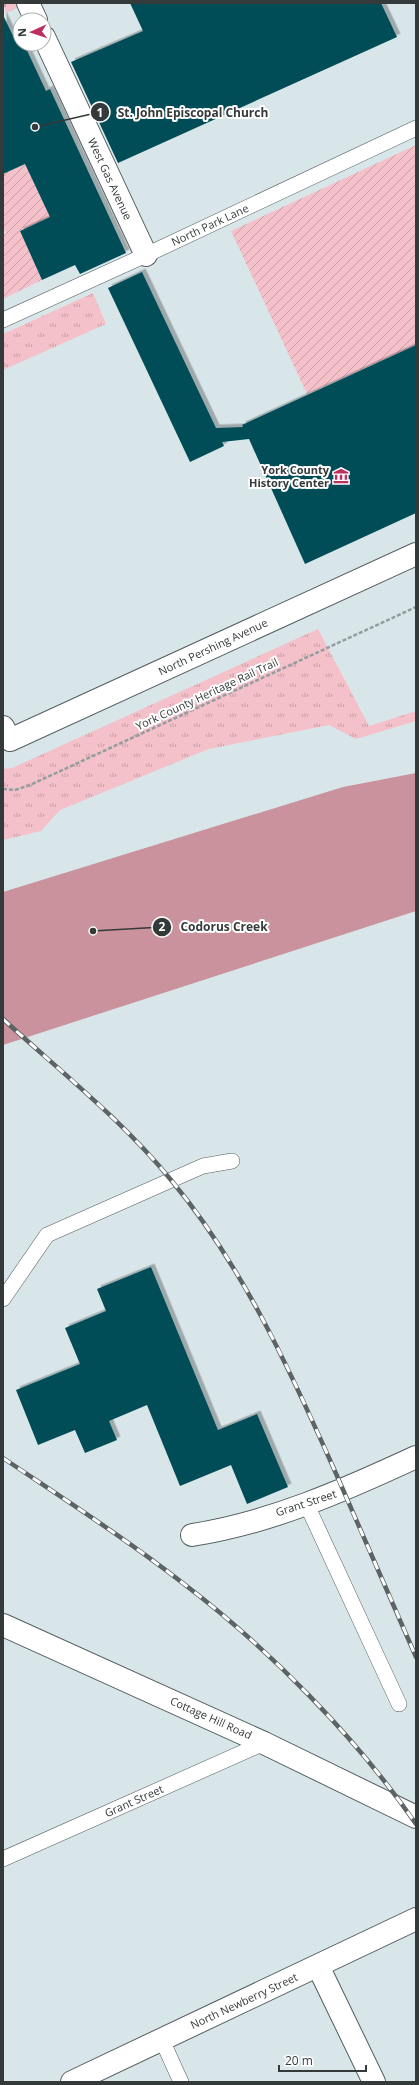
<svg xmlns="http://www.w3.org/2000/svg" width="419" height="2085" font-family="'Open Sans',sans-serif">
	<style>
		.grass { fill: url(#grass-tufts) }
		.cemetery { fill: url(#cemetery-stones) }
		.garden { fill: url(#garden-furrows) }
		.water { fill: #ca929d }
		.building { fill: #004d59; filter: url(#shadow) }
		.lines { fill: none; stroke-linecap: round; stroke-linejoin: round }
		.service-casing { stroke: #535e60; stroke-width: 16 }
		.minor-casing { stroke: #535e60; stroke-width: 24 }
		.path { stroke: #939d9f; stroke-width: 2.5; stroke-dasharray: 4 2; stroke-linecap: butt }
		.service { stroke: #fff; stroke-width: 15 }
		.minor { stroke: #fff; stroke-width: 22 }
		.rail-casing { stroke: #5c6364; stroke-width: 4.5 }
		.rail { stroke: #fff; stroke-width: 3; stroke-dasharray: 9; stroke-linecap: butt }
		.labels { text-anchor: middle; stroke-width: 4; stroke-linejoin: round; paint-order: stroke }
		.street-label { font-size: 11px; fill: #34393a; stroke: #fff }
		.poi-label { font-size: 11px; font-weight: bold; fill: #34393a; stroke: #fff; text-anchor: end }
		.leader { fill: none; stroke: #34393a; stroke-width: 1.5 }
		.callout-dot { fill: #34393a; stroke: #fff; stroke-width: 1.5 }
		.mark-label { font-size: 12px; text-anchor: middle; font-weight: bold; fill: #fff }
		.callout-label { font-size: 12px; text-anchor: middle; font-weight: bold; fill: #34393a; stroke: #fff; stroke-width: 4; stroke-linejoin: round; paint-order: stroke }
	</style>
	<defs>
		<pattern id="grass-tufts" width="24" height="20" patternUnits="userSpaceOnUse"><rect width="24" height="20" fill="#f4c1ca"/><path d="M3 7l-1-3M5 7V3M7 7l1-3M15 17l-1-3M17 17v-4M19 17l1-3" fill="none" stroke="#c69ea5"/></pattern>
		<pattern id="cemetery-stones" width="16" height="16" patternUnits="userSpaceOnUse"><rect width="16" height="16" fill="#f4c1ca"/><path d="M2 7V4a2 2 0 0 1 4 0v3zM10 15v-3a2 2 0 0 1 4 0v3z" fill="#c69ea5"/></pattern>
		<pattern id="garden-furrows" width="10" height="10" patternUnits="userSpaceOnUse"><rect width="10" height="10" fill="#f4c1ca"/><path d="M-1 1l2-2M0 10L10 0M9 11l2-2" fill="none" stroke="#c69ea5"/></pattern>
		<filter id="shadow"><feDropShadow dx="3.5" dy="-3.5" stdDeviation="0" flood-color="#0004"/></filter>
	</defs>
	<rect width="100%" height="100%" fill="#d9e6e9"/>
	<g class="grass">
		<polygon points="93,293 106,324 3,370 3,334"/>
		<polygon points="318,629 369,726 416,711 416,721 356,739 329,725 209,749 60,810 41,831 3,840 3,769 12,768"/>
	</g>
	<polygon class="cemetery" points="3,3 15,3 17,8 6,13"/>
	<g class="garden">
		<polygon points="416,145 416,345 307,394 231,231"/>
		<polygon points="25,164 50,217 20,231 42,280 3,299 3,235 6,233 3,228 3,174"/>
	</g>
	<polygon class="water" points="416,773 416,911 3,1045 3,892 343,787"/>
	<g class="building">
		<polygon points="130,3 381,3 397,37 118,163 71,62 143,31"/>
		<polygon points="3,15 15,40 20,38 20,44 24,44 46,91 50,89 126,253 80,274 75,265 42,280 20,231 50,217 25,164 3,174"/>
		<polygon points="142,272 216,428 243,427 242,425 416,345 416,513 305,564 249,439 222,442 224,446 190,462 108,288"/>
		<polygon points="151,1267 218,1430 257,1414 288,1487 247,1504 231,1465 180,1486 147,1405 109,1421 117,1440 85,1453 75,1430 38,1445 16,1390 80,1364 65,1328 106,1311 97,1289"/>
	</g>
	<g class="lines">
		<defs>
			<g id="service">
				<polyline points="3,320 146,255 416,128"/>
				<polyline points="3,1299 47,1235 203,1166 232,1161"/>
				<polyline points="306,1503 399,1704"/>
				<polyline points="3,1859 264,1743"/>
				<polyline points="162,2040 181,2082"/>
			</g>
			<g id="minor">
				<polyline points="28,3 36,20"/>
				<polyline points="44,37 146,255"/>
				<polyline points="3,727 10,740 416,554"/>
				<path d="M192,1535C270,1523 345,1490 416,1457"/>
				<polyline points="3,1625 264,1743 416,1817"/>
				<polyline points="318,1966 374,2082"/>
				<polyline points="72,2082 416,1919"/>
			</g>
		</defs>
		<use href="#service" class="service-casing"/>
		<use href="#minor" class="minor-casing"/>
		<polyline class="path" points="3,789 15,790 30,785 416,607"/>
		<use href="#service" class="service"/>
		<use href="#minor" class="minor"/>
		<defs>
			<g id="rail">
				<path d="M3,1019C60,1071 122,1120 171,1180C242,1265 289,1368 334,1469C361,1532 389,1594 416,1657"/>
				<path d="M3,1458C64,1499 126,1539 184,1584C268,1648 356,1737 416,1824"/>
			</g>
		</defs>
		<use href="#rail" class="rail-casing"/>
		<use href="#rail" class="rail"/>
	</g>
	<defs>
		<symbol id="museum-bare" viewBox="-9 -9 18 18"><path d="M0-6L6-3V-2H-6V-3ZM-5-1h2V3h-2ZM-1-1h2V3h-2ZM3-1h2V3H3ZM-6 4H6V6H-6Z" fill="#bd2f5d" stroke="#fff" stroke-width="2.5" paint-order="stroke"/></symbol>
	</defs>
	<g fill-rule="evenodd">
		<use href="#museum-bare" x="330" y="465" width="22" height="22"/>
	</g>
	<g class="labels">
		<g class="street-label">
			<text transform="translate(110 179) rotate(65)" y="4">West Gas Avenue</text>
			<text transform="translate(210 225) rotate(-25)" y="4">North Park Lane</text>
			<text transform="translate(213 647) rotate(-25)" y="4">North Pershing Avenue</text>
			<text transform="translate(207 694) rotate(-25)" y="4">York County Heritage Rail Trail</text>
			<text transform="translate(306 1503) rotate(-18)" y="4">Grant Street</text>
			<text transform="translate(211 1718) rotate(24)" y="4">Cottage Hill Road</text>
			<text transform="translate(134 1801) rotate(-24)" y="4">Grant Street</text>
			<text transform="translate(244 2001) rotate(-25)" y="4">North Newberry Street</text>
		</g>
		<g class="poi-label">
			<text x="329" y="474">York County<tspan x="329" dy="13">History Center</tspan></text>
		</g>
	</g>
	<path class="leader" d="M35 127L100 112M93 931L162 927"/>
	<g class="callout-dot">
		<circle cx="35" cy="127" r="4"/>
		<circle cx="93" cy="931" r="4"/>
		<circle cx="100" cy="112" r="10"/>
		<circle cx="162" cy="927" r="10"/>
	</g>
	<g class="mark-label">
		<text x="100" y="117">1</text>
		<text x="162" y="931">2</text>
	</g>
	<g class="callout-label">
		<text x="193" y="117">St. John Episcopal Church</text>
		<text x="224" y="931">Codorus Creek</text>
	</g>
	<rect width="419" height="2085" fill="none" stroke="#34393a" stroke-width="8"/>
	<g transform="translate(32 32) rotate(267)"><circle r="19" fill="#ffffff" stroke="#aeb0b0"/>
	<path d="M0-3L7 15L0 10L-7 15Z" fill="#bd2f5d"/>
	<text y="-6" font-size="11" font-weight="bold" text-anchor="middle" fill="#34393a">N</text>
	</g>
	<path d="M279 2065v6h87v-6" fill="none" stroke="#34393a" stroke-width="2"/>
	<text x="285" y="2065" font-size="12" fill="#34393a" stroke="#ffffff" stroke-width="3" paint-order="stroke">20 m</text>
</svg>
